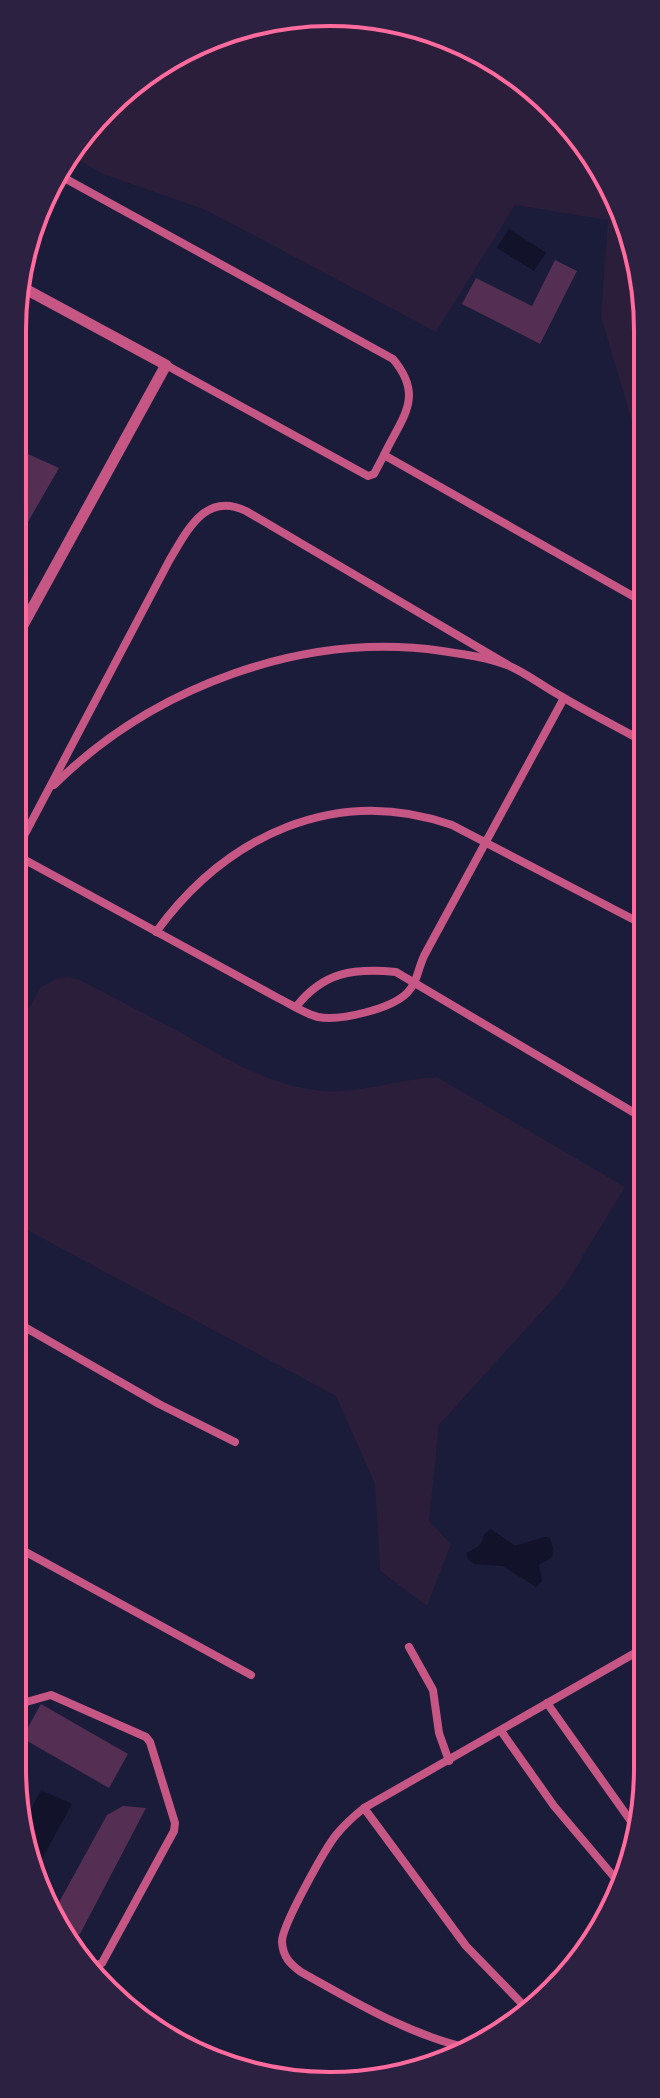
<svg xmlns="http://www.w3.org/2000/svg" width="660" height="2098" font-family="'DM Sans',sans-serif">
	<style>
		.green { fill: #2a1e3b }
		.water { fill: #12122b }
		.building { fill: #542f53 }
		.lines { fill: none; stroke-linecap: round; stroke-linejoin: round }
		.minor { stroke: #c65784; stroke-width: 8 }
		.tertiary { stroke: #c65784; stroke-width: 11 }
		.rim { fill: none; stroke: #ff6b9d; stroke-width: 4 }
	</style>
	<rect width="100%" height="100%" fill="#1b1b3a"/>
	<g class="green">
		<polygon points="268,18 392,18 489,55 569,120 615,190 645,288 645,555 636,543 635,431 601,317 608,220 515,205 436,332 206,210 103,174 66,153 154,65"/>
		<path d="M67,977L78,979C111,996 143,1013 176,1030C223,1056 267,1086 322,1091C355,1094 401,1079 437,1077L625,1187L564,1287L439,1425L429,1521L451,1544L427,1606L380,1571L375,1484L336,1396L14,1223L15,1031L41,987L54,980Z"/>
	</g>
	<g class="water">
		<polygon points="509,229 546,253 534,271 497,248"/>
		<path d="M491,1529L515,1546L544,1537L550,1538L553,1548L552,1557L539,1565L542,1581L536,1587L503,1566L474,1564L468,1559L466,1553C476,1548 483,1546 484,1534Z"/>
		<polygon points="41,1790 72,1804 33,1875 23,1824"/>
	</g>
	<g class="building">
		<polygon points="555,260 577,271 540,344 462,304 476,278 532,306"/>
		<polygon points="28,454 59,468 17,541 17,472"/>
		<polygon points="41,1704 128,1754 109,1788 22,1738"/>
		<polygon points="123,1806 146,1808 80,1934 69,1937 57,1923 57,1906 107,1815"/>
	</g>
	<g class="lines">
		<g class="minor">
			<path d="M57,174L393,359C425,397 402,417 384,455"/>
			<polyline points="166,365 368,476 374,474 384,455 645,603"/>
			<path d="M54,785C153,687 303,631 442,651C463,654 486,657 507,665C525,672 542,686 559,695C587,712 616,726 644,742"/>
			<path d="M16,851L169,561C187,531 205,491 246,511L508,665"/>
			<path d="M16,855L278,998C290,1004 305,1014 318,1017C341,1021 391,1009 407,993C418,982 418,967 425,954L564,698"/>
			<path d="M156,932C226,836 335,784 452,825L644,925"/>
			<path d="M296,1007C323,972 353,968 396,972L643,1118"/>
			<polyline points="14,1321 159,1404 235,1442"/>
			<polyline points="643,1485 638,1444 643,1348"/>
			<polyline points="13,1545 251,1675"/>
			<polyline points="409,1647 433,1690 439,1733 449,1761"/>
			<polyline points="547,1703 640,1834"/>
			<polyline points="12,1706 51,1695 146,1737 150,1742 175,1823 174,1831 102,1963 86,1970"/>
			<polyline points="501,1731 554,1806 620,1884"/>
			<polyline points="364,1808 466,1946 531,2013"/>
			<path d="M468,2048C407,2034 355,2002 301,1972C290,1964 283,1957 282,1942C281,1927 325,1849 336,1835C345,1824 354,1816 364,1808L642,1649"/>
		</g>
		<polyline class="tertiary" points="17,636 166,365 18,285"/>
	</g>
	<path d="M0 0H660V2098H0ZM330 26H330A304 304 0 0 1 634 330V1768A304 304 0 0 1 330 2072H330A304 304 0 0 1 26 1768V330A304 304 0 0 1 330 26Z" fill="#2d2142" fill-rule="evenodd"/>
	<path class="rim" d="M330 26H330A304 304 0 0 1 634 330V1768A304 304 0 0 1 330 2072H330A304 304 0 0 1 26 1768V330A304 304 0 0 1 330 26Z"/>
</svg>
